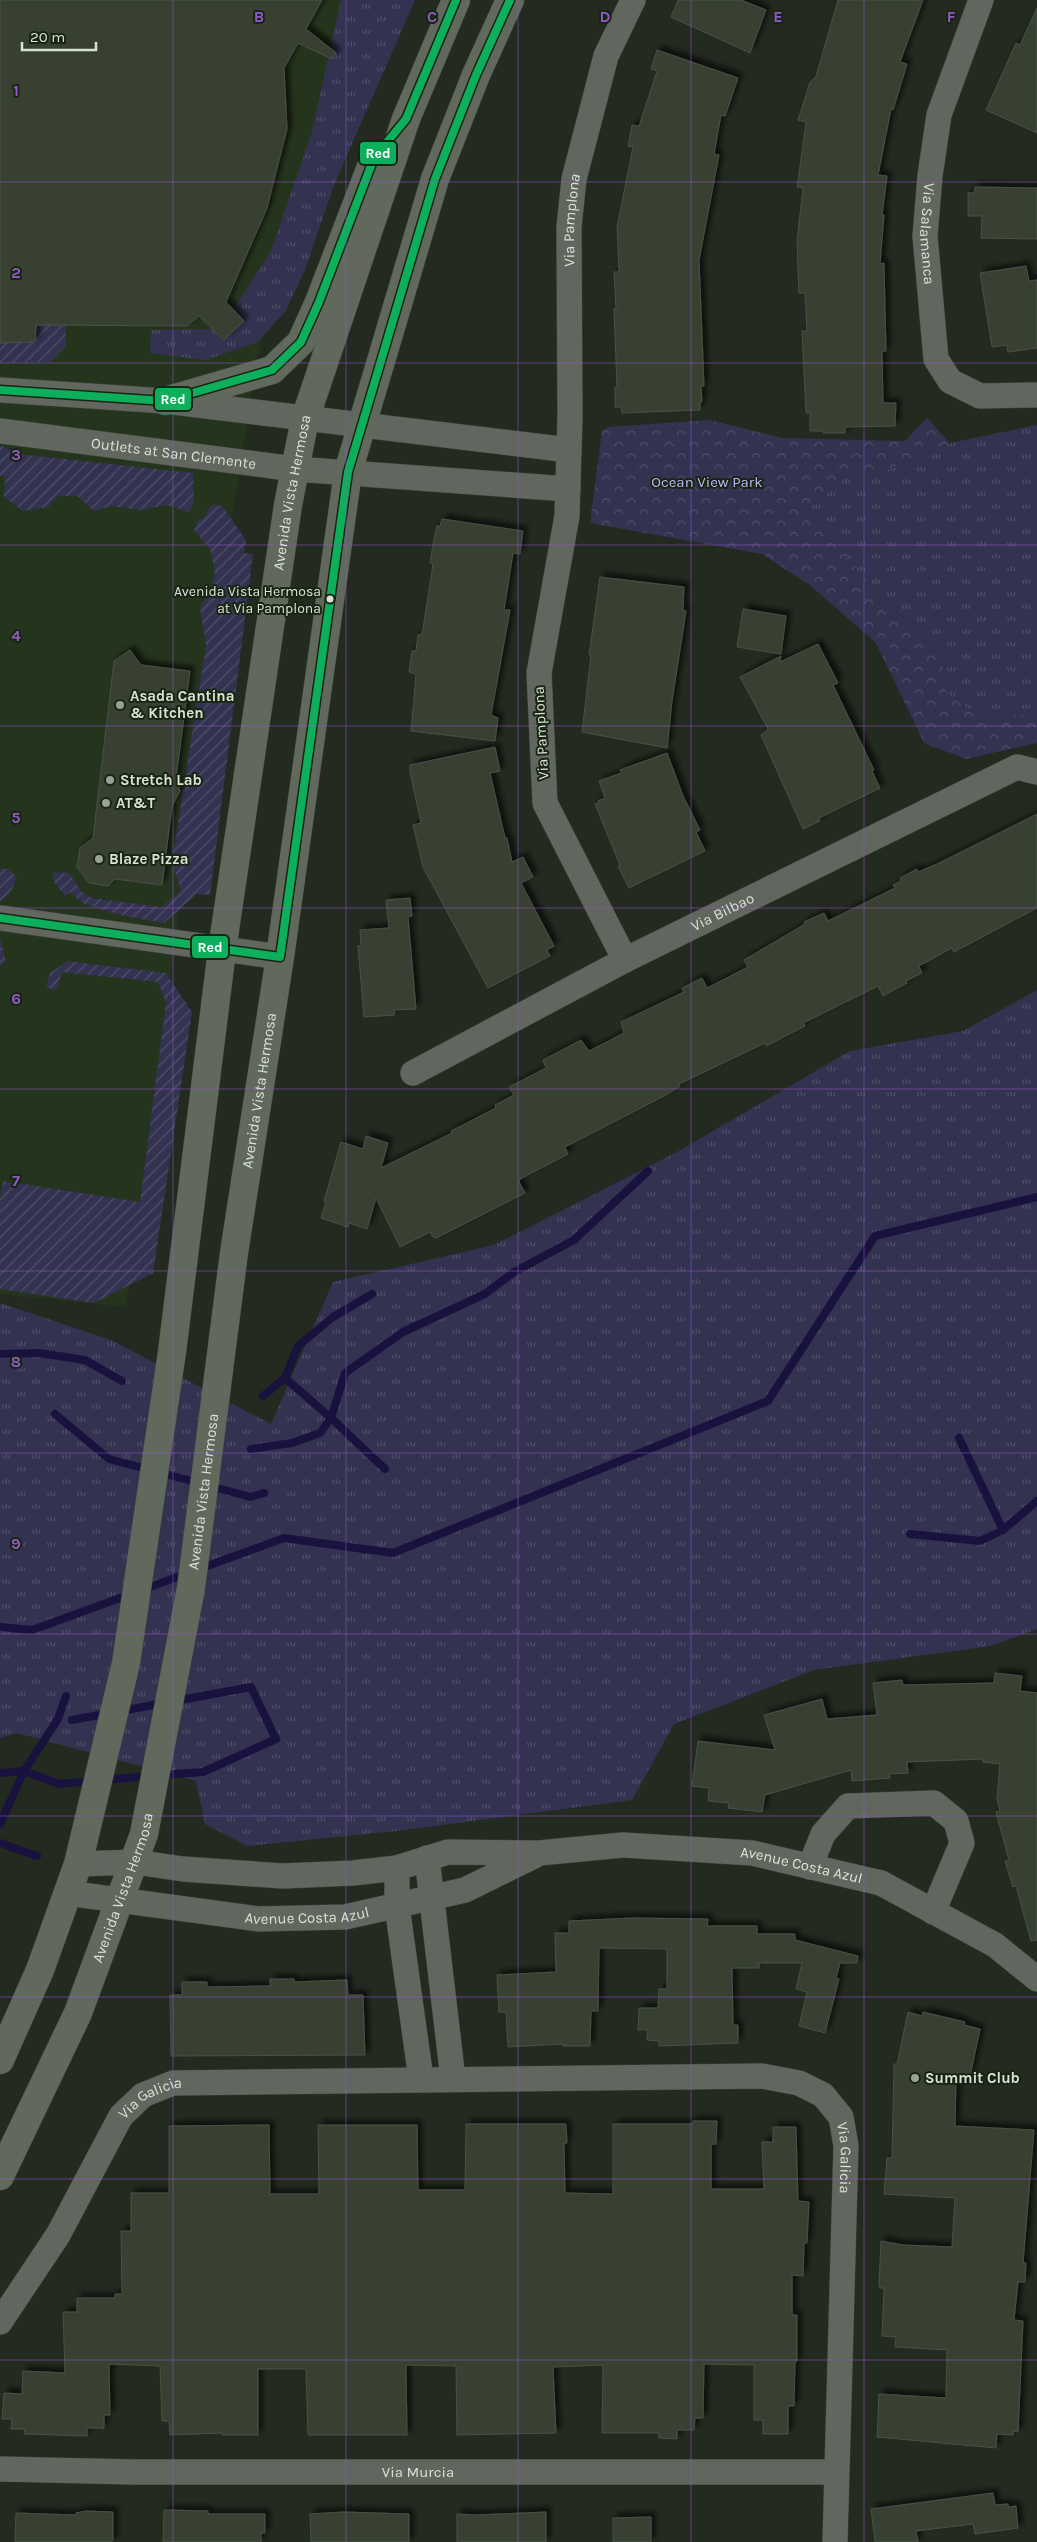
<svg xmlns="http://www.w3.org/2000/svg" width="1037" height="2542" font-family="Karla,sans-serif">
  <style>
    .built { fill: #25341d }
    .grass { fill: url(#grass-tufts) }
    .park { fill: url(#park-crowns) }
    .garden { fill: url(#garden-furrows) }
    .lines { fill: none; stroke-linecap: round; stroke-linejoin: round }
    .stream { stroke: #19123e; stroke-width: 8 }
    .building { fill: #384133; stroke: #4a5046; filter: url(#shadow) }
    .minor-casing { stroke: #3e443b; stroke-width: 26 }
    .major-casing { stroke: #3e443b; stroke-width: 29 }
    .minor { stroke: #61675e; stroke-width: 25 }
    .major { stroke: #61695d; stroke-width: 28 }
    .bus-1-casing { stroke: #182512; stroke-width: 11 }
    .bus-1 { stroke: #0daf5c; stroke-width: 8 }
    .grid { fill: none; stroke: #925ac5; stroke-width: 1; stroke-opacity: 0.55 }
    .bus-dot { fill: #d9e2d6; stroke: #182512; stroke-width: 2 }
    .poi-dot { fill: #99a296; stroke: #182512; stroke-width: 2 }
    .labels { text-anchor: middle; dominant-baseline: central; stroke-width: 4; stroke-linejoin: round; paint-order: stroke }
    .bus-label { font-size: 14px; fill: #d9e2d6; stroke: #182512; text-anchor: end }
    .street-label { font-size: 15px; fill: #d9e2d6; stroke: #182512 }
    .park-label { font-size: 15px; fill: #babafe; stroke: #182512 }
    .poi-label { font-size: 15px; font-weight: bold; fill: #d9e2d6; stroke: #182512; text-anchor: start }
    .grid-label { font-size: 16px; text-anchor: middle; font-weight: bold; fill: #925ac5; stroke: #182512; stroke-width: 4; stroke-linejoin: round; paint-order: stroke }
    .line-badge { stroke: #182512; stroke-width: 2 }
    .badge-label { font-size: 14px; text-anchor: middle; font-weight: bold; fill: #fff }
  </style>
  <defs>
    <pattern id="grass-tufts" width="24" height="20" patternUnits="userSpaceOnUse" patternTransform="scale(1.25)"><rect width="24" height="20" fill="#333251"/><path d="M3 7l-1-3M5 7V3M7 7l1-3M15 17l-1-3M17 17v-4M19 17l1-3" fill="none" stroke="#504f69"/></pattern>
    <pattern id="park-crowns" width="20" height="18" patternUnits="userSpaceOnUse" patternTransform="scale(1.25)"><rect width="20" height="18" fill="#333251"/><path d="M2 6a3 3 0 1 1 6 0M12 15a3 3 0 1 1 6 0" fill="none" stroke="#504f69"/></pattern>
    <pattern id="garden-furrows" width="10" height="10" patternUnits="userSpaceOnUse" patternTransform="scale(1.25)"><rect width="10" height="10" fill="#333251"/><path d="M-1 1l2-2M0 10L10 0M9 11l2-2" fill="none" stroke="#504f69"/></pattern>
    <filter id="shadow"><feDropShadow dx="4.5" dy="-4.5" stdDeviation="2.5" flood-color="#0009"/></filter>
  </defs>
  <rect width="100%" height="100%" fill="#232a20"/>
  <polygon class="built" points="0,0 361,0 285,312 262,338 256,364 227,551 126,1307 0,1294"/>
  <g class="grass">
    <polygon points="341,0 415,0 334,185 305,270 285,312 256,343 205,360 150,353 151,330 212,329 224,340 243,321 233,310 271,251 312,132"/>
    <polygon points="1037,425 1037,714 977,716 947,693 942,658 866,580 807,510 842,477 892,468 950,443"/>
    <polygon points="1037,990 1037,1629 991,1646 814,1670 674,1724 632,1800 396,1831 247,1846 205,1824 196,1781 17,1733 0,1738 0,1303 111,1340 271,1424 333,1282 494,1245 677,1152 850,1051 963,1031"/>
  </g>
  <polygon class="park" points="927,418 950,443 892,468 842,477 807,510 866,580 942,658 947,693 977,716 1037,714 1037,743 966,759 924,743 876,643 811,586 762,554 590,523 602,431 608,427 709,420 782,438 905,441"/>
  <g class="garden">
    <polygon points="66,324 66,346 50,362 0,363 0,343 34,342 36,325"/>
    <polygon points="0,445 19,454 193,473 194,504 188,512 167,505 140,510 111,506 94,511 77,496 58,496 48,507 23,511 4,497 5,477 0,476"/>
    <polygon points="211,505 222,506 246,540 244,553 253,554 210,895 197,894 164,923 120,915 84,904 70,892 65,896 54,882 53,872 69,873 82,892 92,898 161,907 181,891 172,862 206,645 200,608 211,589 215,571 210,549 194,530 198,520 204,518"/>
    <polygon points="0,869 8,869 17,877 11,892 0,902"/>
    <polygon points="0,938 6,961 0,966"/>
    <polygon points="67,961 166,973 192,1012 153,1273 94,1303 0,1289 0,1200 3,1181 140,1202 166,1003 158,982 62,972 56,991 46,987 50,973"/>
  </g>
  <g class="lines">
    <g class="stream">
      <polyline points="0,1354 39,1353 85,1360 122,1381"/>
      <polyline points="285,1378 331,1418 385,1469"/>
      <polyline points="263,1396 285,1378 298,1346 333,1317 372,1294"/>
      <polyline points="55,1414 109,1459 199,1483"/>
      <polyline points="959,1438 1003,1530"/>
      <polyline points="251,1449 292,1443 320,1433 331,1418 345,1373 403,1332 485,1294 514,1272 574,1240 648,1171"/>
      <polyline points="210,1486 250,1497 264,1493"/>
      <polyline points="910,1534 980,1541 1003,1530 1037,1501"/>
      <polyline points="199,1569 284,1538 393,1553 768,1401 875,1236 1037,1197"/>
      <polyline points="142,1590 188,1573"/>
      <polyline points="0,1627 32,1630 131,1594"/>
      <polyline points="121,1711 164,1703"/>
      <polyline points="72,1720 110,1713"/>
      <polyline points="0,1773 24,1771 59,1784 92,1781"/>
      <polyline points="161,1775 203,1772 276,1739 251,1687 175,1701"/>
      <polyline points="104,1780 150,1776"/>
      <polyline points="0,1824 24,1771 58,1719 66,1696"/>
      <polyline points="0,1843 37,1856"/>
    </g>
  </g>
  <g class="building">
    <polygon points="0,0 322,0 306,29 336,53 332,59 298,43 284,68 287,129 267,208 226,302 244,321 224,340 199,316 187,326 36,325 35,342 0,343"/>
    <polygon points="678,0 741,0 766,10 750,53 671,17"/>
    <polygon points="838,0 923,0 900,62 907,64 893,110 891,109 878,175 887,176 882,215 884,215 880,264 884,263 886,351 882,351 883,403 896,403 895,426 845,427 845,433 823,433 823,431 810,431 810,413 806,413 802,331 807,331 805,293 799,293 797,241 803,188 797,187 798,181 806,122 798,120 810,82 816,76"/>
    <polygon points="1037,8 1037,133 986,110 1016,43 1020,45"/>
    <polygon points="657,50 738,78 725,116 721,115 714,154 719,155 699,260 704,386 701,386 702,402 700,402 700,410 622,413 621,407 615,407 615,387 617,387 614,309 616,309 614,272 619,272 617,227 633,147 628,146 632,125 639,126 657,71 651,69"/>
    <polygon points="975,187 1037,188 1037,239 981,238 982,216 968,216 968,193 974,193"/>
    <polygon points="1026,266 1029,281 1037,280 1037,348 1008,352 1007,345 992,347 980,273"/>
    <polygon points="442,519 523,531 520,554 513,553 504,610 510,610 491,715 498,718 495,741 411,731 416,674 409,672 412,651 416,651 418,635 421,635 423,629 433,564 430,563 434,539 437,526 440,526"/>
    <polygon points="600,577 684,587 683,610 686,611 672,701 667,748 582,732 591,655 589,655"/>
    <polygon points="743,609 786,616 781,654 737,647"/>
    <polygon points="818,644 838,683 833,685 874,770 872,771 880,788 819,818 820,821 803,829 761,735 768,729 740,677 781,656 780,662"/>
    <polygon points="130,650 141,665 190,671 176,778 180,791 172,806 162,885 115,879 108,886 89,883 77,867 80,848 93,838 114,661"/>
    <polygon points="495,747 500,771 490,773 505,838 507,838 512,862 523,857 533,877 521,883 554,946 547,950 550,956 488,988 423,867 413,825 421,823 410,772 410,765"/>
    <polygon points="667,753 683,796 700,830 696,832 705,851 629,888 618,866 620,865 595,804 599,803 598,801 605,798 599,781 621,773 620,770"/>
    <polygon points="1037,814 1037,908 954,952 952,948 919,966 922,973 906,981 907,983 883,996 878,986 803,1023 805,1026 766,1046 765,1043 679,1084 680,1086 666,1095 565,1147 568,1154 520,1179 519,1182 525,1193 438,1237 434,1238 430,1232 400,1247 376,1198 367,1229 349,1223 348,1227 321,1218 326,1201 324,1201 341,1142 363,1149 366,1136 388,1143 381,1168 452,1133 451,1131 496,1108 495,1105 514,1095 509,1087 546,1068 543,1060 581,1040 589,1051 624,1033 621,1022 684,992 682,988 702,978 707,988 748,967 744,960 805,924 804,922 824,913 828,921 895,888 893,885 901,881 900,878 917,869 918,872 937,864"/>
    <polygon points="410,898 412,916 408,917 416,1009 394,1010 395,1015 364,1017 358,946 361,945 360,930 389,928 386,900"/>
    <polygon points="995,1673 1022,1676 1020,1691 1037,1693 1037,1940 1031,1941 1016,1886 1013,1887 1005,1861 1009,1860 996,1812 1000,1811 997,1799 1000,1764 983,1762 983,1759 907,1762 908,1773 889,1774 890,1778 852,1781 851,1770 765,1795 762,1812 728,1808 729,1803 708,1801 709,1788 692,1786 698,1741 775,1750 764,1715 822,1699 827,1719 877,1715 873,1683 902,1680 903,1685 994,1683"/>
    <polygon points="633,1918 708,1919 707,1926 757,1926 757,1934 795,1934 795,1940 858,1956 857,1963 840,1963 836,1978 839,1979 825,2033 799,2026 807,1992 796,1989 802,1963 759,1963 759,1968 732,1968 733,2025 738,2025 738,2043 659,2046 659,2041 647,2040 648,2030 638,2030 639,2008 658,2008 659,1989 667,1989 667,1949 599,1948 598,2011 591,2011 590,2046 563,2046 563,2044 508,2047 506,2012 499,2012 497,1975 556,1972 555,1933 569,1933 569,1921"/>
    <polygon points="270,1979 294,1979 294,1982 347,1980 348,1995 363,1995 365,2055 171,2056 170,1995 182,1995 182,1982 207,1982 207,1987 270,1986"/>
    <polygon points="908,2012 922,2016 923,2012 965,2022 964,2025 980,2029 969,2081 956,2077 955,2126 1034,2130 1023,2263 1026,2263 1025,2282 1018,2282 1014,2320 1023,2321 1018,2432 1013,2431 1013,2435 997,2434 996,2448 877,2437 879,2394 946,2398 947,2350 895,2347 896,2337 882,2336 884,2288 880,2288 879,2284 881,2241 903,2245 952,2247 955,2198 884,2194 887,2158 892,2158 894,2064 897,2064"/>
    <polygon points="693,2121 717,2121 716,2144 711,2144 711,2189 764,2189 762,2142 773,2142 773,2127 796,2127 798,2201 809,2202 807,2243 804,2243 803,2276 792,2275 792,2315 797,2315 797,2361 795,2361 794,2406 788,2406 788,2434 763,2434 763,2420 754,2420 754,2365 704,2364 703,2418 695,2418 694,2430 677,2430 677,2439 659,2438 659,2433 602,2433 603,2365 553,2367 556,2433 457,2435 456,2366 406,2365 407,2435 308,2435 306,2369 258,2369 258,2435 222,2435 222,2433 170,2435 169,2421 162,2421 160,2366 109,2364 110,2415 104,2415 104,2428 87,2428 87,2436 24,2434 25,2429 11,2429 12,2419 2,2419 4,2393 22,2394 23,2371 65,2373 63,2312 77,2312 77,2298 115,2298 115,2294 122,2294 121,2231 131,2231 131,2193 169,2193 169,2126 269,2125 270,2194 319,2194 318,2125 417,2125 418,2190 465,2190 466,2124 566,2124 567,2143 564,2143 565,2193 613,2194 613,2124 693,2124"/>
    <polygon points="993,2493 995,2505 1008,2504 1008,2507 1016,2506 1018,2528 975,2534 973,2524 916,2531 918,2542 875,2542 871,2509"/>
    <polygon points="164,2510 208,2511 208,2514 265,2514 265,2533 261,2533 261,2542 163,2542"/>
    <polygon points="86,2511 113,2512 113,2540 111,2542 15,2542 16,2513 76,2515 76,2513"/>
    <polygon points="344,2512 409,2514 409,2542 311,2542 310,2514"/>
    <polygon points="546,2512 546,2542 457,2542 457,2514 477,2515"/>
    <polygon points="651,2517 651,2542 613,2542 613,2518"/>
  </g>
  <g class="lines">
    <g class="minor-casing">
      <g id="minor">
        <path id="s1" d="M981 0 939 115 930 176 925 236 936 359 950 381 980 396 1037 395"/>
        <polyline points="0,390 165,401 569,450"/>
        <path id="s2" d="M0 431 295 469 568 489"/>
        <polyline points="0,918 280,957"/>
        <path id="s3" d="M625 960 545 803 539 673 567 516 570 417 569 227 574 179 606 56 633 0"/>
        <path id="s4" d="M413 1073 625 960 1017 767 1037 772"/>
        <polyline points="427,1858 453,2079"/>
        <path id="s5" d="M78 1864 135 1862 183 1869 283 1876 353 1873 397 1868 448 1852 539 1853 623 1845 752 1853 881 1883 995 1945 1037 1979"/>
        <polyline points="810,1867 823,1834 848,1806 934,1803 956,1821 962,1843 933,1912"/>
        <polyline points="397,1868 397,1906 421,2079"/>
        <path id="s6" d="M67 1893 258 1919 345 1917 465 1890 534 1856"/>
        <path id="s7" d="M0 2322 58 2235 121 2116 143 2095 173 2083 762 2076 799 2083 823 2095 841 2117 846 2146 835 2542"/>
        <path id="s8" d="M0 2469 135 2472H835"/>
      </g>
    </g>
    <g class="major-casing">
      <g id="major">
        <polyline points="165,401 272,370 301,342 319,302 374,159"/>
        <path id="s9" d="M0 2060 40 1970 78 1864 126 1663 172 1352 222 950 288 505 305 419 406 119 456 0"/>
        <path id="s10" d="M0 2176 78 2013 144 1834 191 1588 234 1253 280 957 348 472 435 179 476 75 510 0"/>
      </g>
    </g>
    <use href="#minor" class="minor"/>
    <use href="#major" class="major"/>
    <g class="bus-1-casing">
      <g id="bus-1">
        <polyline points="0,390 165,401 272,370 301,342 319,302 374,158 406,119 456,0"/>
        <polyline points="0,918 280,957 348,472 435,179 476,75 510,0"/>
      </g>
    </g>
    <use href="#bus-1" class="bus-1"/>
  </g>
  <path class="grid" d="M173 0V2542M346 0V2542M518 0V2542M691 0V2542M864 0V2542M0 182H1037M0 363H1037M0 545H1037M0 726H1037M0 908H1037M0 1089H1037M0 1271H1037M0 1453H1037M0 1634H1037M0 1816H1037M0 1997H1037M0 2179H1037M0 2360H1037"/>
  <circle class="bus-dot" cx="330" cy="599" r="4.5"/>
  <g class="poi-dot">
    <circle cx="120" cy="705" r="5"/>
    <circle cx="110" cy="780" r="5"/>
    <circle cx="106" cy="803" r="5"/>
    <circle cx="99" cy="859" r="5"/>
    <circle cx="915" cy="2078" r="5"/>
  </g>
  <g class="labels">
    <g class="bus-label">
      <text x="321" y="591">Avenida Vista Hermosa<tspan x="321" dy="17">at Via Pamplona</tspan></text>
    </g>
    <g class="street-label">
      <text stroke="none"><textPath href="#s3" startOffset="762">Via Pamplona</textPath></text>
      <text stroke="none"><textPath href="#s1" startOffset="242">Via Salamanca</textPath></text>
      <text stroke="none"><textPath href="#s2" startOffset="175">Outlets at San Clemente</textPath></text>
      <text stroke="none"><textPath href="#s9" startOffset="1600">Avenida Vista Hermosa</textPath></text>
      <text transform="translate(541 733) rotate(-93)">Via Pamplona</text>
      <text stroke="none"><textPath href="#s4" startOffset="349">Via Bilbao</textPath></text>
      <text stroke="none"><textPath href="#s10" startOffset="1124">Avenida Vista Hermosa</textPath></text>
      <text stroke="none"><textPath href="#s10" startOffset="719">Avenida Vista Hermosa</textPath></text>
      <text stroke="none"><textPath href="#s5" startOffset="729">Avenue Costa Azul</textPath></text>
      <text stroke="none"><textPath href="#s10" startOffset="314">Avenida Vista Hermosa</textPath></text>
      <text stroke="none"><textPath href="#s6" startOffset="242">Avenue Costa Azul</textPath></text>
      <text stroke="none"><textPath href="#s7" startOffset="275">Via Galicia</textPath></text>
      <text stroke="none"><textPath href="#s7" startOffset="1025">Via Galicia</textPath></text>
      <text stroke="none"><textPath href="#s8" startOffset="418">Via Murcia</textPath></text>
    </g>
    <g class="park-label">
      <text x="707" y="482">Ocean View Park</text>
    </g>
    <g class="poi-label">
      <text x="130" y="696">Asada Cantina<tspan x="130" dy="17">&amp; Kitchen</tspan></text>
      <text x="120" y="780">Stretch Lab</text>
      <text x="116" y="803">AT&amp;T</text>
      <text x="109" y="859">Blaze Pizza</text>
      <text x="925" y="2078">Summit Club</text>
    </g>
  </g>
  <g class="grid-label">
    <text x="259" y="22">B</text>
    <text x="432" y="22">C</text>
    <text x="605" y="22">D</text>
    <text x="778" y="22">E</text>
    <text x="951" y="22">F</text>
    <text x="16" y="96">1</text>
    <text x="16" y="278">2</text>
    <text x="16" y="460">3</text>
    <text x="16" y="641">4</text>
    <text x="16" y="823">5</text>
    <text x="16" y="1004">6</text>
    <text x="16" y="1186">7</text>
    <text x="16" y="1367">8</text>
    <text x="16" y="1549">9</text>
  </g>
  <g class="line-badge">
    <rect x="359" y="141" width="38" height="24" rx="5" fill="#0daf5c"/>
    <rect x="154" y="387" width="38" height="24" rx="5" fill="#0daf5c"/>
    <rect x="191" y="935" width="38" height="24" rx="5" fill="#0daf5c"/>
  </g>
  <g class="badge-label">
    <text x="378" y="158">Red</text>
    <text x="173" y="404">Red</text>
    <text x="210" y="952">Red</text>
  </g>
  <path d="M22 42v8h74v-8" fill="none" stroke="#d9e2d6" stroke-width="2.5"/>
  <text x="30" y="42" font-size="15" fill="#d9e2d6" stroke="#182512" stroke-width="4" paint-order="stroke">20 m</text>
</svg>
